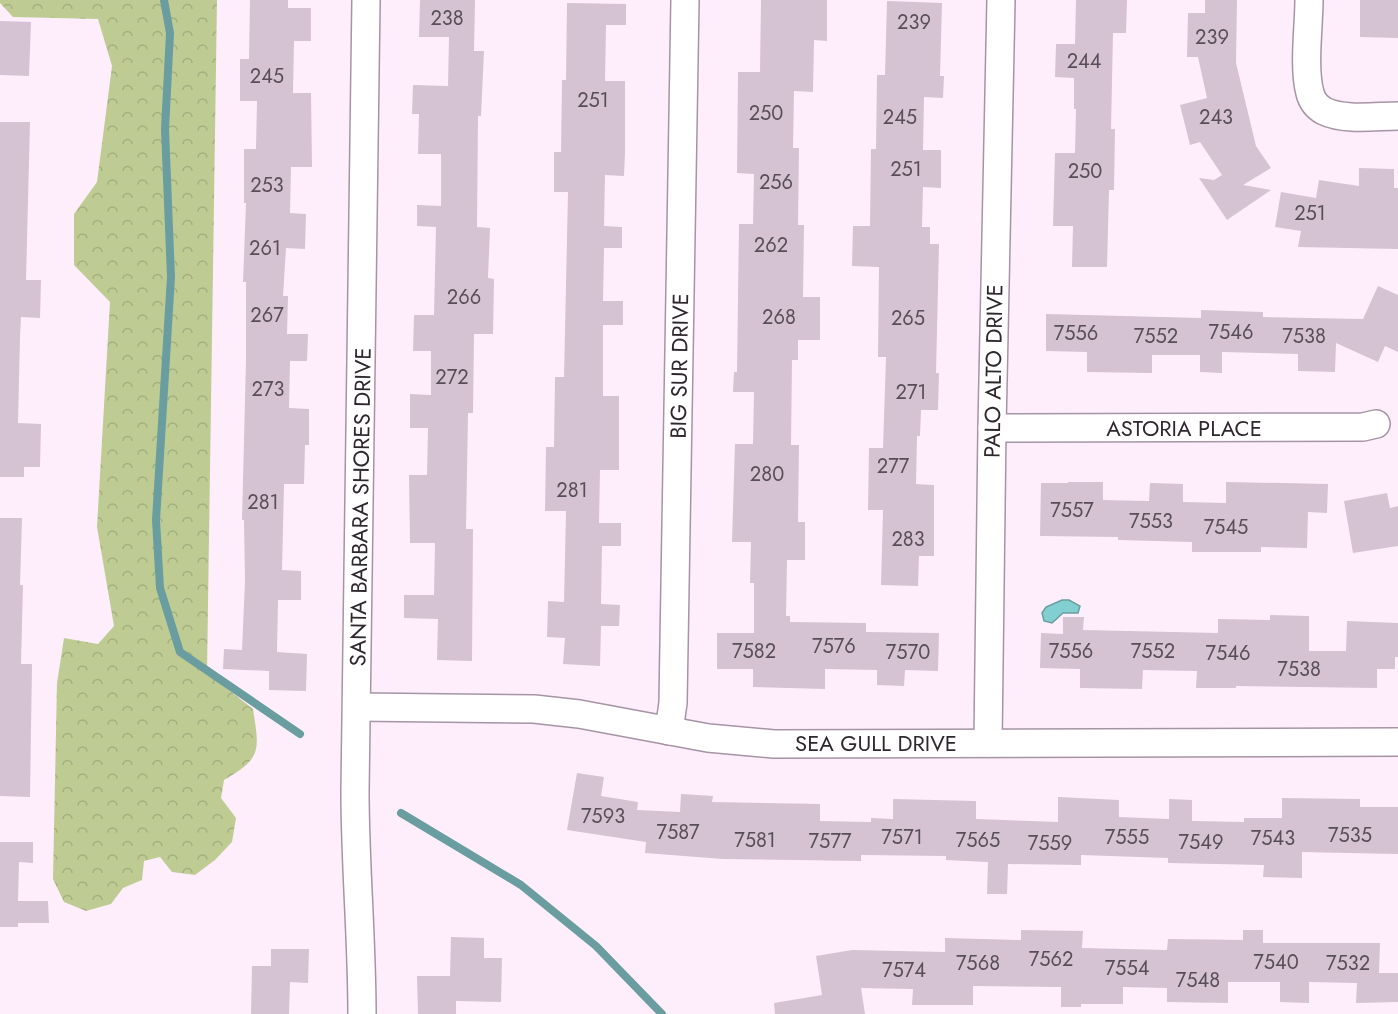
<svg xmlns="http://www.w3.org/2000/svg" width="1398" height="1014" font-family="Jost,sans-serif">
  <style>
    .forest { fill: url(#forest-crowns) }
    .water { fill: #82cfd1; stroke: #699da0; stroke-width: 1.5 }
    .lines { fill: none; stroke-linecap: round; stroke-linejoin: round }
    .stream { stroke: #699da0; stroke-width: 8 }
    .building { fill: #d5c2d3 }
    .minor-casing { stroke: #a694a4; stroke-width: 30 }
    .minor { stroke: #fff; stroke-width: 27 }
    .labels { text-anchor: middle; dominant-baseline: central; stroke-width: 4.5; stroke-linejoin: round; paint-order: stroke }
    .number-label { font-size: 20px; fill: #584e57 }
    .street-label { font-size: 22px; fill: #2e272e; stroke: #fff }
  </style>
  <defs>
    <pattern id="forest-crowns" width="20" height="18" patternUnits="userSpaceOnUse" patternTransform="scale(1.5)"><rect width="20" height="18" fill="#becc93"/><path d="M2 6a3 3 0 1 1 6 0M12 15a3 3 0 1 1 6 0" fill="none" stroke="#a4af7f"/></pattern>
  </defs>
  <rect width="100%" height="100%" fill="#feeefc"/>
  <path class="forest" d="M0 0H217L207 673 253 709C259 749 263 758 224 780L221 798 236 818 232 842 215 860 195 875 172 872 160 857 144 861 142 880 123 888 111 904 86 911 64 902 53 879 57 683 64 638 98 644 114 626 97 527 110 302 74 265V214L97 182 112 66 98 19 13 17 0 3Z"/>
  <polygon class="water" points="1062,600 1069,600 1080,606 1078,613 1063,613 1052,623 1044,621 1042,613 1046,607"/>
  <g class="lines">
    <g class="stream">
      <polyline points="164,0 170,33 165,129 171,277 156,520 160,588 180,652 300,734"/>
      <polyline points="401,813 521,885 596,946 662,1014"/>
    </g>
  </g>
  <g class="building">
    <polygon points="250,0 288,0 288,8 311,8 311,41 294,41 293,93 311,93 312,167 291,167 290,213 306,214 305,249 286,248 283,296 288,296 287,334 308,334 307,361 290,361 289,408 309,409 309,445 305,445 304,484 284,484 282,570 301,571 301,600 278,600 277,652 307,654 306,691 269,690 269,671 223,669 224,649 242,650 245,581 244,520 242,520 246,360 246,282 243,282 246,203 244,203 244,149 256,149 257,101 240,101 240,59 249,59"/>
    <polygon points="420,0 475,0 474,51 484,51 481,116 478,116 477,227 490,228 488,278 494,279 493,334 474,334 473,413 468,413 466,529 473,529 472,661 437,660 438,619 404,618 404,595 434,595 435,543 410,543 409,475 427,475 428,428 410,428 410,394 431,395 431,351 413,351 414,315 434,315 436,227 417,226 417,205 441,206 441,154 418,154 419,114 412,114 413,85 448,86 449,37 419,37"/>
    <polygon points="761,0 827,0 827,41 814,40 813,92 794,91 793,148 799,148 798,225 804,225 803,297 820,297 820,340 798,340 798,360 792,360 791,445 799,445 798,522 805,522 805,560 787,560 786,616 790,616 790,622 866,623 866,632 939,633 938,671 905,670 904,686 877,685 877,670 825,669 825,689 753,687 753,669 717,669 717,633 754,633 754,583 750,583 751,542 732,542 735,444 753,444 754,392 733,392 734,372 737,372 739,224 753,224 754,174 737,173 738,72 760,72"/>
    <polygon points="1076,0 1127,0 1126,33 1113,33 1111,129 1115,129 1114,190 1109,190 1107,267 1072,267 1073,226 1053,226 1055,153 1075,153 1076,109 1074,109 1074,78 1055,77 1056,44 1075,44"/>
    <polygon points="1205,0 1237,0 1236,63 1256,146 1271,168 1243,185 1271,190 1227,220 1199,178 1214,180 1222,175 1200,142 1190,145 1180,105 1207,98 1198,57 1187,57 1188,13 1205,13"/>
    <polygon points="1360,0 1398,0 1398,38 1360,37"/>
    <polygon points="887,1 942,3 940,76 944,76 943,98 924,97 923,150 941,150 941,188 923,187 922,227 930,227 930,244 939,244 936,373 939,373 938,410 921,410 920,436 917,436 916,484 934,485 934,556 919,556 918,586 881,585 883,510 868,510 869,448 883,448 886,357 878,357 879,267 852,266 853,226 870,226 871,149 876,149 877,75 885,75"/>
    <polygon points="567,3 626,4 626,25 606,25 605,81 625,81 625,153 624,176 605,175 604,226 622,227 622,248 604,248 603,301 623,301 623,325 603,325 603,396 619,396 619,470 600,470 599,523 621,523 621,546 602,546 601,604 620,605 619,626 601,626 600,666 563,664 565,638 547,637 548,601 564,602 566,511 545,511 546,447 554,447 555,377 564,377 568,192 554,192 554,152 561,152 562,80 566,80"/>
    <polygon points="0,21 31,22 29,76 0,75"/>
    <polygon points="0,122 30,122 26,280 41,280 40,318 21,317 20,337 18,423 41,424 40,467 24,467 24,477 0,477"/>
    <polygon points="1359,168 1394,169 1394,188 1398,188 1398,249 1298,247 1301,231 1275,227 1281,192 1316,198 1319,180 1359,186"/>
    <polygon points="1378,286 1398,295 1398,352 1385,346 1378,362 1336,343 1335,372 1298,371 1298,354 1222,352 1222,373 1200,372 1200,355 1152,355 1152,373 1087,372 1087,352 1046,351 1046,314 1201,318 1201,310 1263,312 1263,317 1363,319"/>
    <polygon points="1068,482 1103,482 1103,500 1149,501 1150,483 1183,484 1183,502 1226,503 1226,482 1328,484 1327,513 1308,512 1307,548 1261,547 1261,552 1192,552 1192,542 1118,540 1118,537 1040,536 1041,483 1068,483"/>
    <polygon points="1387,493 1390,508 1398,506 1398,546 1353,553 1344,501"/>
    <polygon points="0,518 22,518 20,585 23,585 21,664 32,664 30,797 0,796"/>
    <polygon points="1270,615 1309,616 1309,651 1346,651 1347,621 1398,623 1398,657 1395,657 1395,669 1377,669 1377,688 1236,686 1236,688 1196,688 1197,671 1143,670 1142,689 1080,688 1080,669 1040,668 1041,633 1063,634 1063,617 1084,617 1083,630 1218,633 1218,619 1270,620"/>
    <polygon points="577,773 604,777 601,796 638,802 637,810 680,812 681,794 713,796 712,802 820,804 820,821 871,822 871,818 893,819 893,799 976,801 976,819 1058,822 1058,797 1119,800 1119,817 1169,819 1169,799 1192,800 1192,821 1244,822 1244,818 1282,818 1282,798 1360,799 1360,807 1398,807 1398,854 1302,852 1302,878 1263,877 1264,865 1168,863 1168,858 1081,855 1081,865 1008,864 1007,894 987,894 988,862 946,860 946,856 861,855 861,861 723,859 645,853 646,842 567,830"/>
    <polygon points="0,842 33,842 33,863 19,862 18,901 48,901 49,923 18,923 18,927 0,927"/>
    <polygon points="1021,930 1083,931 1082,948 1167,950 1168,939 1243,940 1243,930 1263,930 1263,943 1380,943 1379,973 1398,973 1398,1002 1356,1003 1357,983 1309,982 1309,1003 1280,1002 1280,982 1228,982 1228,1003 1167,1002 1167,988 1123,987 1123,1004 1081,1004 1081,1007 1061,1007 1061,987 973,986 973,1005 912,1005 913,989 861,988 865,1014 775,1014 774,1003 822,995 816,956 852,950 945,952 945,938 1021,940"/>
    <polygon points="451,937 484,938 484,958 502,958 501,1002 456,1001 456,1014 418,1014 417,976 450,976"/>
    <polygon points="271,949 309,949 308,983 290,982 289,1014 251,1014 252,966 271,966"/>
  </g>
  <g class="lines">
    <g class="minor-casing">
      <g id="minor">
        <path d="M1309 0C1309 26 1303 68 1310 93 1312 101 1317 107 1324 111 1345 121 1376 116 1398 116"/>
        <polyline points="992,428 1363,427 1376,424"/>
        <polyline points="357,707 534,709 579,714 708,738 774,744 1398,742"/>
        <polyline points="669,731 673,703 685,0"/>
        <polyline points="988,743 992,428 1001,0"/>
        <path d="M362 1014C362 939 355 865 355 791L366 0"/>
      </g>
    </g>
    <use href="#minor" class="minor"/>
  </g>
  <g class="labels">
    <g class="number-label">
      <text x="447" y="18">238</text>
      <text x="914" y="22">239</text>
      <text x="1212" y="37">239</text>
      <text x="1084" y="61">244</text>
      <text x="267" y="76">245</text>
      <text x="593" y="100">251</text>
      <text x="766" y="113">250</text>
      <text x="900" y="117">245</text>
      <text x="1216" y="117">243</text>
      <text x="906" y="169">251</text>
      <text x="1085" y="171">250</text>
      <text x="776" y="182">256</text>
      <text x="267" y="185">253</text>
      <text x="1310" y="213">251</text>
      <text x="771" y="245">262</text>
      <text x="265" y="248">261</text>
      <text x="464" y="297">266</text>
      <text x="267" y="315">267</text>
      <text x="779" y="317">268</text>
      <text x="908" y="318">265</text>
      <text x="1231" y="332">7546</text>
      <text x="1076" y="333">7556</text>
      <text x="1156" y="336">7552</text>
      <text x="1304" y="336">7538</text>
      <text x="452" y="377">272</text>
      <text x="268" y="389">273</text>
      <text x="911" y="392">271</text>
      <text x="893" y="466">277</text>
      <text x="767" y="474">280</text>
      <text x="572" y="490">281</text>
      <text x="263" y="502">281</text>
      <text x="1072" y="510">7557</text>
      <text x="1151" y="521">7553</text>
      <text x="1226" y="527">7545</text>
      <text x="908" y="539">283</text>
      <text x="834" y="646">7576</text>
      <text x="754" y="651">7582</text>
      <text x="1071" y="651">7556</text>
      <text x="1153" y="651">7552</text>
      <text x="908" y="652">7570</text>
      <text x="1228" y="653">7546</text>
      <text x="1299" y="669">7538</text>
      <text x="603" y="816">7593</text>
      <text x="678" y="832">7587</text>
      <text x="1350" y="835">7535</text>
      <text x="902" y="837">7571</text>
      <text x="1127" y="837">7555</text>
      <text x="1273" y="838">7543</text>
      <text x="755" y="840">7581</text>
      <text x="978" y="840">7565</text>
      <text x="830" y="841">7577</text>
      <text x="1201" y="842">7549</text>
      <text x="1050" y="843">7559</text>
      <text x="1051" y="959">7562</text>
      <text x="1276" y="962">7540</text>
      <text x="978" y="963">7568</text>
      <text x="1348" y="963">7532</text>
      <text x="1127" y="968">7554</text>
      <text x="904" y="970">7574</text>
      <text x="1198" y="980">7548</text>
    </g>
    <g class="street-label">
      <text transform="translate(679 366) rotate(-89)">BIG SUR DRIVE</text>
      <text transform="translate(993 371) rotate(-89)">PALO ALTO DRIVE</text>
      <text x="1184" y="428">ASTORIA PLACE</text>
      <text transform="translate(360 507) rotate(-89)">SANTA BARBARA SHORES DRIVE</text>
      <text x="876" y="743">SEA GULL DRIVE</text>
    </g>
  </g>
</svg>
